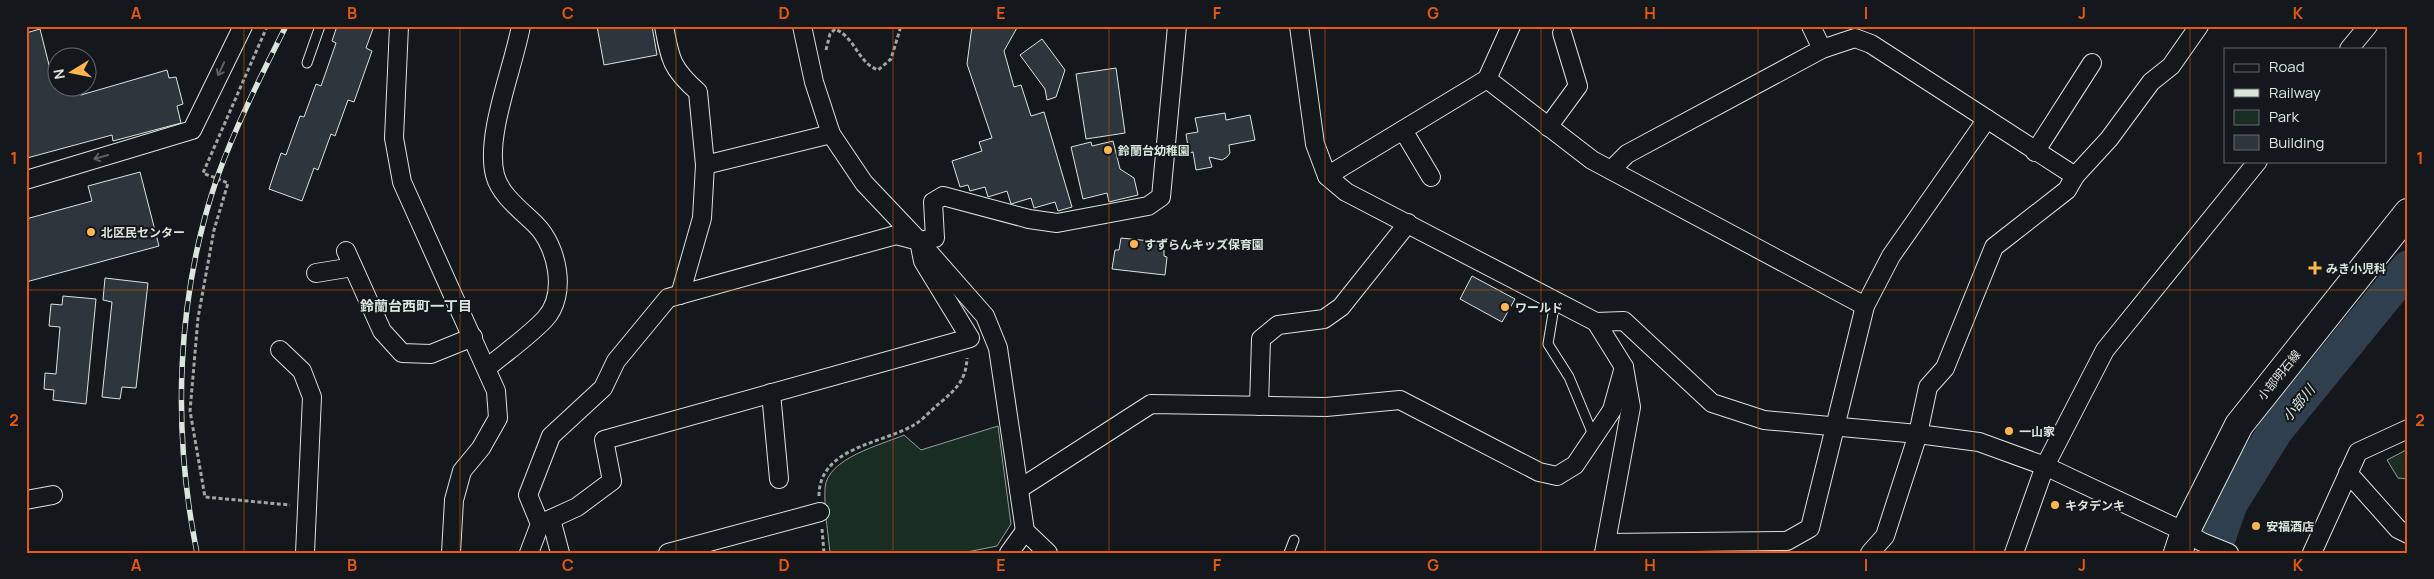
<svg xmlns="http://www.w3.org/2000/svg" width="2434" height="579" font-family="Manrope,'Noto Sans JP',sans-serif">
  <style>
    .green { fill: #1a2d24; stroke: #939e99 }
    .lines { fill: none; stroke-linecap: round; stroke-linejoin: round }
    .river { stroke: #2f3f4d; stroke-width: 35 }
    .building { fill: #2c363c; stroke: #d8e6dc }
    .lane-casing { stroke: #d8e6dc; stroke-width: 11 }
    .street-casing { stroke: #d8e6dc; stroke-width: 20 }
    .primary-casing { stroke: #d8e6dc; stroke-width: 30 }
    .path { stroke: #9da8a2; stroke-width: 3; stroke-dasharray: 4 2.5; stroke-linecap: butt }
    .lane { stroke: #14181c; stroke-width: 9 }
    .street { stroke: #14181c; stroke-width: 18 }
    .primary { stroke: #14181c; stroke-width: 28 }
    .rail-casing { stroke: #d8e6dc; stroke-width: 5.5 }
    .rail { stroke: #14181c; stroke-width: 4; stroke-dasharray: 11; stroke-linecap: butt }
    .oneway { stroke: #59605f }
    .grid { fill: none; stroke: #e8590c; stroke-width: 1; stroke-opacity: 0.55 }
    .poi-dot { fill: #ffb74d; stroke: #14181c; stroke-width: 2 }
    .labels { text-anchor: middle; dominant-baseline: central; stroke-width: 4; stroke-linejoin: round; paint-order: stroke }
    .poi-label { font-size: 12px; font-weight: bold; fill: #d8e6dc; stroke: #14181c; text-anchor: start }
    .street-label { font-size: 12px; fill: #d8e6dc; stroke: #14181c }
    .neighbourhood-label { font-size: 14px; font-weight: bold; fill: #d8e6dc; stroke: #14181c }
    .water-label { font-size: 14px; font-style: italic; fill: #d8e6dc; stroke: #14181c }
    .neatline { fill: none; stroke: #e8590c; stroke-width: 2 }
    .grid-label { font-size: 16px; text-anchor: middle; font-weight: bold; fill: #e8590c }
  </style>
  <rect width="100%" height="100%" fill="#14181c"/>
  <g class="green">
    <path d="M998 426 1011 524 997 546 962 553H830C828 532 824 509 825 488 827 458 881 445 904 435L921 450Z"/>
    <polygon points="2408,449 2408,479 2398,478 2387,460"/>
  </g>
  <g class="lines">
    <polyline class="river" points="2213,553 2230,504 2276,430 2408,268"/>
  </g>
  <g class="building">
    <polygon points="337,26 374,26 366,48 372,51 354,102 348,100 335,136 331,134 318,170 314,168 302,201 269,189 281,153 286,155 300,116 304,117 316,84 321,86 336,43 332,41"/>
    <polygon points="597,26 652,26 657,55 604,65"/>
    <polygon points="972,26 1018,26 1004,51 1014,87 1021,85 1031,116 1044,112 1072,207 1058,211 1055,202 1034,208 1031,198 1011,204 1007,191 988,197 985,187 970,191 968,185 960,187 952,161 982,151 979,142 992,138 967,64"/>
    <polygon points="40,29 53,81 58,83 58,88 67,88 81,95 167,70 169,78 176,77 183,104 177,106 181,123 113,141 112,135 27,158 26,33"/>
    <polygon points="1042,39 1065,70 1056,97 1047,100 1045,89 1020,55"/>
    <polygon points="1116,68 1125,133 1086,139 1076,74"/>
    <polygon points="1225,113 1226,120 1250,115 1255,140 1229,145 1230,153 1227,157 1222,160 1209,157 1212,167 1196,170 1193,152 1189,153 1186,134 1198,132 1195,118"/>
    <polygon points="1113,141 1120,169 1134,178 1138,195 1109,202 1107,193 1083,199 1071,147 1091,142 1092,146"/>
    <polygon points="140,172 159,246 26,282 26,219 92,201 88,186"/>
    <polygon points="1121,238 1160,242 1159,250 1164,250 1164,256 1167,257 1165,275 1112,269 1115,250 1119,250"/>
    <polygon points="1472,276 1515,299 1502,322 1460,299"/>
    <polygon points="105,278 148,283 136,388 122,387 120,399 102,397 112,302 103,300"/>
    <polygon points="63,296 96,299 86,404 53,400 54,390 44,389 45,373 56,374 60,327 49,326 51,304 62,305"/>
  </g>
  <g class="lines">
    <g class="lane-casing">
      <g id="lane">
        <polyline points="307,63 320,26"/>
        <polyline points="1555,301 1548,344 1569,377 1594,437"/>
        <polyline points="1289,553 1294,540"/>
      </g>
    </g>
    <g class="street-casing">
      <g id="street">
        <polyline points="399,26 394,138 402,182 496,391 498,418 481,448 462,471 454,500 451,553"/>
        <path d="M664 26C670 60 672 69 698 92L705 165 702 218 680 295"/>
        <polyline points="802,26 814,82 831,134 864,183 919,241 985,316 998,348 1025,531 1048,553"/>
        <polyline points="1299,26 1315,144 1327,176 1346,192 1596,322 1624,321 1712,403 1764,420 1918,434 1979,442 2045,466 2185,532 2202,542 2229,553"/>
        <polyline points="1811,26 1822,49"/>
        <polyline points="2349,49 2368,26"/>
        <polyline points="1487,79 1592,160 1865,306"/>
        <polyline points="1548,127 1578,86 1562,33"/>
        <polyline points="1403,130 1431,177"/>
        <polyline points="2035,152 2092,63"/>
        <polyline points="705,165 831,134"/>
        <polyline points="1611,170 1627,154 1822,49 1855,38 1871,44 2075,176"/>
        <polyline points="1327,176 1487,79 1511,26"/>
        <polyline points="26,180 192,130 243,26"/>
        <polyline points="346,251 382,331 402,353 431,354 473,337"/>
        <polyline points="316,273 353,267"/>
        <polyline points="1596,322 1624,367 1631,407 1604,553"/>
        <polyline points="280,350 302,371 312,397 305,553"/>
        <path d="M487 368C506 352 528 337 545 319 568 294 557 246 536 225 522 211 500 195 495 175 485 135 513 69 521 26"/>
        <polyline points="771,393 779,479"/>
        <polyline points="1259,406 1261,339 1278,325 1324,319 1341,307 1408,223"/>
        <polyline points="2348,473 2398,529 2408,534"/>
        <polyline points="1019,489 1151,404 1326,407 1400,400 1539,472 1557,476 1575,465 1612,410 1624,367"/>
        <polyline points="26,500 53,495"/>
        <polyline points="551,519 560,553"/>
        <polyline points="540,524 577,507 612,481 604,440 970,338 923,261 919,241"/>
        <polyline points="1606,543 1787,541 1810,528 1865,306 1891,256 1987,119"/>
        <polyline points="529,553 540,524 528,495 551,436 603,388 616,361 668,298 896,235 919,241 935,238 933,202 943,196 1029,219 1057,223 1148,206 1161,197 1177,26"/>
        <polyline points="668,553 820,512"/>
        <polyline points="1009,553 1025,531"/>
        <polyline points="1870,553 1885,536 1918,434 1928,387 1945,368 1994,247 2067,190 2075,176 2109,139 2151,82 2171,66 2199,26"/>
        <polyline points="2014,553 2045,466 2105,350 2258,161"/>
        <polyline points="2312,553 2358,452 2408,429"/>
      </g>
    </g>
    <g class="primary-casing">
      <polyline id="primary" points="2178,553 2185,532 2239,425 2408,213"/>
    </g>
    <g class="path">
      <polyline points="265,26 266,29 203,173 228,183 214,230 198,318 190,411 205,497 290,505"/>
      <path d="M826 50 830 34 835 29C856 38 857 62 878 70L891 59 901 26"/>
      <path d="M819 496C819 447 882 444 914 425 924 419 932 409 941 402 957 388 966 380 967 358"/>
      <polyline points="822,529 824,553"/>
    </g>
    <use href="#lane" class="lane"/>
    <use href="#street" class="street"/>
    <use href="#primary" class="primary"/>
    <g class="rail-casing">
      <path id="rail" d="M197 553C172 430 176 297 217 178 236 125 261 76 286 26"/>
    </g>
    <use href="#rail" class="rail"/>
  </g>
  <defs><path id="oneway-shaft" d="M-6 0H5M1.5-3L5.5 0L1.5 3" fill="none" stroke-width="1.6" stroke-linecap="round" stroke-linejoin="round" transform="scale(1.25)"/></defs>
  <g class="oneway">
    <use href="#oneway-shaft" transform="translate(221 69) rotate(115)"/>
    <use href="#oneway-shaft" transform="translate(101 157) rotate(164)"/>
  </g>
  <path class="grid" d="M244 26V553M460 26V553M676 26V553M893 26V553M1109 26V553M1325 26V553M1541 26V553M1758 26V553M1974 26V553M2190 26V553M26 290H2408"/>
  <g class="poi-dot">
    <circle cx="1108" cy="150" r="5"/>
    <circle cx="91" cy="232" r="5"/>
    <circle cx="1134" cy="244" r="5"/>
    <path d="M2312.5 260.5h5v5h5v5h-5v5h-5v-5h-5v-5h5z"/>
    <circle cx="1505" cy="307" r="5"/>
    <circle cx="2009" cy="431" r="5"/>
    <circle cx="2055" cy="505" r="5"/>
    <circle cx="2256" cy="526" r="5"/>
  </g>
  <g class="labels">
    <g class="poi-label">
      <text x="1118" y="150">鈴蘭台幼稚園</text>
      <text x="101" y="232">北区民センター</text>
      <text x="1144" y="244">すずらんキッズ保育園</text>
      <text x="2326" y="268">みき小児科</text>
      <text x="1515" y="307">ワールド</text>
      <text x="2019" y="431">一山家</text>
      <text x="2065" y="505">キタデンキ</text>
      <text x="2266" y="526">安福酒店</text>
    </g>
    <g class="street-label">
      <text transform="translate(2279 375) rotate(-51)">小部明石線</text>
    </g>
    <g class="neighbourhood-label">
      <text x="416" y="305">鈴蘭台西町一丁目</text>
    </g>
    <g class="water-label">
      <text transform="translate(2298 403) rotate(-51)">小部川</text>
    </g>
  </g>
  <rect width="2434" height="579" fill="none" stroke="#14181c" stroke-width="55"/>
  <rect x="2224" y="48" width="162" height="115" fill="#14181c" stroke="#626a69"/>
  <rect x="2234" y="64" width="25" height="8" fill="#14181c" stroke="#626a69"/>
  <text x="2269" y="72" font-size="15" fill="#d8e6dc">Road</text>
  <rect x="2234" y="89" width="25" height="8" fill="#d8e6dc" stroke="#626a69"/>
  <text x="2269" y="98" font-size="15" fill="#d8e6dc">Railway</text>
  <rect x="2234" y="110" width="25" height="15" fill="#1a2d24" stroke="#626a69"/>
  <text x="2269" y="122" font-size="15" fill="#d8e6dc">Park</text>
  <rect x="2234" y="135" width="25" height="15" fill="#2c363c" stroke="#626a69"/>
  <text x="2269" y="148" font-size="15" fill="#d8e6dc">Building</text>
  <g transform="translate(72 72) rotate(260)"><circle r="24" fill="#14181c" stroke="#626a69"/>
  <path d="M0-4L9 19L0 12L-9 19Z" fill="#ffb74d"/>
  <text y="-8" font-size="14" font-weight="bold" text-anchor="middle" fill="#d8e6dc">N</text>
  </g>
  <rect x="28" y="28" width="2378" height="524" class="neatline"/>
  <g class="grid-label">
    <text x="136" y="19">A</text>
    <text x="352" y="19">B</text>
    <text x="568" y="19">C</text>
    <text x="784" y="19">D</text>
    <text x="1001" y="19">E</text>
    <text x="1217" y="19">F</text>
    <text x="1433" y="19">G</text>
    <text x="1650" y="19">H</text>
    <text x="1866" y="19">I</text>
    <text x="2082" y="19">J</text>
    <text x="2298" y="19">K</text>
    <text x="14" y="164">1</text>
    <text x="2420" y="164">1</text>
    <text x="14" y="426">2</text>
    <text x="2420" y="426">2</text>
    <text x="136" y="571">A</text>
    <text x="352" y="571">B</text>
    <text x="568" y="571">C</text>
    <text x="784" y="571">D</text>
    <text x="1001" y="571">E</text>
    <text x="1217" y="571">F</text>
    <text x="1433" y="571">G</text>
    <text x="1650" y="571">H</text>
    <text x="1866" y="571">I</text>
    <text x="2082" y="571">J</text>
    <text x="2298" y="571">K</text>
  </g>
</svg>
